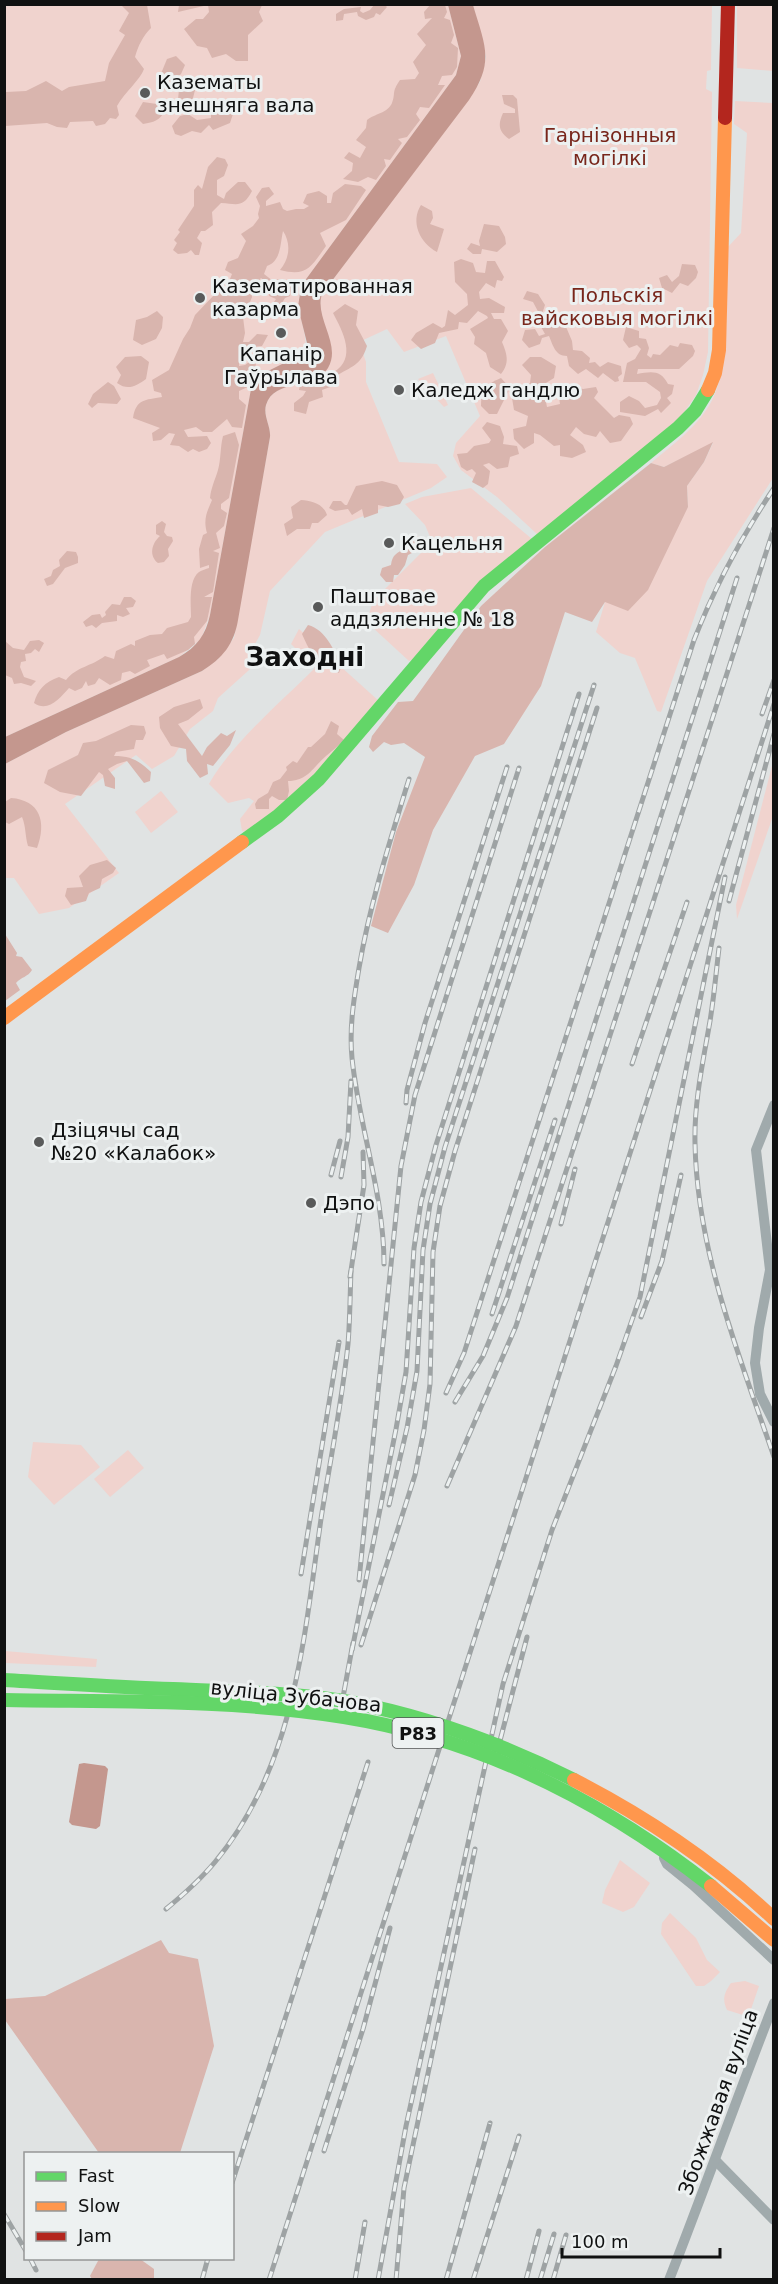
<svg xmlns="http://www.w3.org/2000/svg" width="778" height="2284" font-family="'DejaVu Sans',sans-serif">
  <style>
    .green { fill: #f0d3ce }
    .forest { fill: #d9b5ae }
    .water { fill: #c4978e }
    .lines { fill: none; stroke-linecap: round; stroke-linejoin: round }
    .street { stroke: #a0aaac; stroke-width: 10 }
    .fast { stroke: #63d668; stroke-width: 14 }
    .slow { stroke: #ff974d; stroke-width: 14 }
    .jam { stroke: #b3261e; stroke-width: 14 }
    .rail-casing { stroke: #9ea3a4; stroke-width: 5 }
    .rail { stroke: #edf1f1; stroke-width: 3; stroke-dasharray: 9; stroke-linecap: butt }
    .fast-bridge { stroke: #63d668; stroke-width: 14 }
    .slow-bridge { stroke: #ff974d; stroke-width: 14 }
    .poi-dot { fill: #595a5a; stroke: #edf1f1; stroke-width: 2 }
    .labels { text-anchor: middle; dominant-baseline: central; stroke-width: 6; stroke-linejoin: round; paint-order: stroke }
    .shield { fill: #edf1f1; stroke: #525454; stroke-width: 1.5 }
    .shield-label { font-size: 18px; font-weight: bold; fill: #101111 }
    .poi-label { font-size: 20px; fill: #101111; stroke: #edf1f1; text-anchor: start }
    .park-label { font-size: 20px; fill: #78261b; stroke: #edf1f1 }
    .street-label { font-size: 20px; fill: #101111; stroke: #edf1f1 }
    .district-label { font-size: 26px; font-weight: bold; fill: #101111; stroke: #edf1f1 }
  </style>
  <rect width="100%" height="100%" fill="#e0e3e3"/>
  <g class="green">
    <path d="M4 5H448L461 56 456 75 301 286C293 311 311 338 304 353L264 373 251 389 210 615 201 639 179 657 5 737Z"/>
    <path d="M473 5H712L711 70 707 71 706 89 712 92 708 352 703 375 696 395 678 421 538 535 497 497 461 470 453 456 456 443 480 416 446 336 404 352 387 329 359 342 366 362V382L399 462 437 464 447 477 431 488 325 532 270 591 260 635 255 644 270 651 218 698 213 711 190 729 174 756 152 769 136 755 65 804 119 873 69 908 39 914 14 878H5V764L66 732 202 671 218 659 234 638 270 437C271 426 263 416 266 405 274 379 312 389 325 371 343 346 313 320 322 294L480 82 486 57Z"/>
    <polygon points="737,5 773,5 773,71 737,68"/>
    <path d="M735 101 773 103V478L707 581 661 712 657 711 635 658 620 653 596 632 605 602 688 507 687 486 704 462 713 443 664 467 651 463C671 446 696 428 710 404 733 365 725 294 726 249L741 233 747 133 734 124Z"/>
    <polygon points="433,373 448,405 444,407 418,379"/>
    <polygon points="471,488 532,539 416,658 409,661 372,627 369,614 373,601 425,549 431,539 425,525 405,504 422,497"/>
    <path d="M299 629 380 702 335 755 289 800 248 832 242 831 240 819 254 801 249 798 228 803 209 784C231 744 282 701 315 668L291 644Z"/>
    <polygon points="773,762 773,816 737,919 736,905"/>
    <polygon points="161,791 178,812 151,833 135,812"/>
    <polygon points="33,1442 81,1445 100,1467 54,1505 28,1477"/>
    <polygon points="128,1450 144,1468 110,1497 94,1479"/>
    <polygon points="5,1651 97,1659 96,1667 5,1663"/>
    <polygon points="620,1860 650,1883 634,1907 623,1912 602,1903 605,1890"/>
    <polygon points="670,1913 696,1938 707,1960 720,1972 711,1981 704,1986 696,1986 661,1934 662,1923"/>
    <path d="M745 1981 759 1986 739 2044H736L746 2016 727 2010C722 1999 724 1993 731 1983Z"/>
  </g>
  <g class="forest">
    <path d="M121 5H147L151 28C143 36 138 46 135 57L144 69C140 80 125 92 117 106L119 115 116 119 110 118 105 124 96 126 93 121 70 122 67 128 57 127 47 123 5 126 6 92 26 91 46 81 62 91 69 87 105 81 109 63 125 35 119 31 129 13Z"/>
    <polygon points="179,5 262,5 259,12 263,21 248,35 248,61 236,61 226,54 212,58 207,48 197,46 184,29 196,19 203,19 209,12 208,5 178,12"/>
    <polygon points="374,5 385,5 387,7 380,15 376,13 374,17 366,20 358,16 357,12 344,14 343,20 336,21 336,14 344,9 361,7 360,11 363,13 370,10"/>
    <path d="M430 5H445L447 12 444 18 450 20 454 35 451 43 458 48 457 67 452 75 442 76 438 85H445L429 108 420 107 416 114 420 120 407 137 398 139 402 143 390 160 384 159 386 166 376 180 368 177 358 182 343 179 352 171 353 163 344 158 349 152 360 158 366 147 356 140 366 128 367 120C374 114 388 113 392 103 396 93 391 93 400 80L415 79 419 73 413 62 426 45 417 34 432 18 425 19 424 12Z"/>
    <polygon points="176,56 185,65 181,74 172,82 160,76 167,59"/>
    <polygon points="187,85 195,90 192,102 181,105 177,110 168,113 166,108 170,101 178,100 179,89"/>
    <path d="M502 95H513L517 99 520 132 509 139C498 131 498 124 503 113H515V109L504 104Z"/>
    <path d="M143 102 157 104 165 111C159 121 154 122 143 124L135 116Z"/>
    <polygon points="225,102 235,108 230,123 213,130 209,125 201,133 192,131 181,136 175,134 172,126 180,116 188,114 197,120 211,118 211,107"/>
    <path d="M217 157 225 159 228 165 224 176 217 180V195L224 199 226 193 238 182H245L252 191C243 208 238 204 221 203L212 212 213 225 205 231H201L197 238 202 243 199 255H195L191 250 187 253 178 254 173 250 177 243 174 240 180 232 178 230 194 206V190L198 185 202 189 208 167Z"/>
    <path d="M345 184 361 186 366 190 346 220 320 233 326 246C311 267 307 277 280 270 290 258 291 243 283 231 280 245 281 261 267 266L264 274 273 281 278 279 287 280 292 286 290 296 285 298 279 308 272 305 276 299 269 296 270 286 261 278 251 290 252 297 248 307 237 312 243 317 245 333 243 342H249L257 334 268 335 262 346 251 347 240 355 239 366 245 365 252 360 256 364 250 386 239 391V399L246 405 242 428 232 427 227 419 212 432H203L196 427 184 430 188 437 207 436 211 443 207 449 199 452 193 449 188 452 179 446 170 445 175 434 169 433 161 440 153 441 152 433 160 428 133 418C136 399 145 400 162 397L161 393 154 391 152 380 169 370 183 339 190 328 195 315 216 293 226 289 232 274 225 270 228 262 238 258 246 241 241 234 253 226 259 218 258 214 260 206 256 197 262 188 269 187 274 194 266 201V206L280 202 283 209 287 211 296 209H304L309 206 303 203 307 194 319 191 327 196V203H331L333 193Z"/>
    <path d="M421 205 432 211 433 218 430 224 444 229 437 252C420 243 410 222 421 205Z"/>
    <polygon points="484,224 499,226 505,237 506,244 497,252 482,249 481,254 473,254 467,249 471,243 480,246 479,241"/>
    <path d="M461 259 473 263 476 272 485 273 487 261H495L504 277 502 281 497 280 495 288 486 283 479 292 480 299 489 298 505 307 504 313H491L494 319H501L508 331 502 342C507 354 510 363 501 374L490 367 486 353 474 344 475 337 470 329 488 318 487 316 478 311 467 323 459 322 458 329 439 333 435 343 421 349 411 340 416 333 433 323 442 328 445 326 448 310 455 315 468 305 467 294 455 282 454 262Z"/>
    <polygon points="682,264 695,265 698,272 696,278 688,286 680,283 672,293 662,288 659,278 667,275 672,282 679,276"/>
    <path d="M527 291 538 294 545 305 542 314 550 317 561 315 572 341 573 350 582 351 590 358 589 363 595 362 600 367 608 362 621 366 622 374 618 377 619 381 615 382 603 373 598 378 586 369 578 374 569 366 567 356C555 356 553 345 549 336L542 338 540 344 529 348 522 340 525 330 535 329 539 336 545 334 540 325 541 317 533 302 523 299Z"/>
    <path d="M345 304 358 311 356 325 367 346C360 369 348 366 333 379V386L322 390 323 397 309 402 306 414 294 411V403L303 396 306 391 299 390 300 385 311 382 313 384C320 378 326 377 334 372 357 358 343 332 333 313Z"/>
    <polygon points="157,311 163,317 162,328 156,339 142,345 133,340 136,320 147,317"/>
    <path d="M626 327 639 331V338L646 339 649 348 647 355 651 358 653 354 660 355 670 345 678 347 680 343 692 345 695 351 693 356 679 369H638L637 374C652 371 661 370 668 384L674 385 672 394 667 398 671 403 661 413 658 409 645 416 620 412V402L629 396 639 401 645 408 657 405 661 398 660 392 646 382H623L627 363 635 359 641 349 637 345 629 348 623 340Z"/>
    <path d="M141 356 149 362 146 379C136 386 128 391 117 383L121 375 116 367 125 357Z"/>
    <polygon points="530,357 541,357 556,366 554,378 541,386 539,394 545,397 547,407 560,404 558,390 569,384 583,389 596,387 598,392 594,398 614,418 619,415 630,417 633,424 621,441 610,443 600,431 596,437 584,434 576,427 570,435 583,445 586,452 572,458 560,456 560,445 554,446 540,435 534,433 534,443 524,449 514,439 513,429 526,426 528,416 514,410 512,398 515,390 530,383 531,375 522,365"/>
    <path d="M501 378 510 388 497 414H489L481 406C481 390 486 384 501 378Z"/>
    <polygon points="108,382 114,386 121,399 117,404 98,403 92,408 88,404 93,394"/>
    <polygon points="487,422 500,426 504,437 503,444 517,446 519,454 510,457 508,467 497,469 489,463 483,465 490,471 488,484 483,488 472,482 476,473 472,469 467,471 461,467 457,454 467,453 474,446 489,443 491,440 482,428"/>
    <path d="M235 432 239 445 229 498 221 504V509L227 513 224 526 216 533 220 548 213 551 219 553 213 592 204 597H212L207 621 194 637 195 644 188 650 167 659 164 654 147 660 150 666 135 674 130 671 122 673 121 680 110 685 99 678 95 684 88 686 86 681 82 688 75 691 69 688C60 698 48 713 34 703 38 689 45 682 59 677L66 680C76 667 92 666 105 656L114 659 116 651 131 644 135 646V641L150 635 162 634 167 628 188 622 191 617C191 606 188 580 199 572 202 570 206 569 209 568V565L200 568 199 549 203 535 207 533C203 519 207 512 212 500L210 498C211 488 215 480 218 470 221 459 220 448 223 436Z"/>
    <polygon points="713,442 704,462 687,486 688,507 648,590 628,611 605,602 592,622 565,612 541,686 504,744 475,756 433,830 414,885 388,933 371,926 396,832 425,757 404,743 391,745 384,742 373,752 369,747 372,736 398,702 413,701 481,606 545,547 651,463 664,467"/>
    <polygon points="382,481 397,485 404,497 400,504 388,507 378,505 378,513 364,518 362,509 352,515 348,509 335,511 329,508 333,501 341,501 345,505 347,505 356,486"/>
    <path d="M301 500C311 501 323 503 327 515L318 523H312L310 529H297L287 536 284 524 293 518 291 507Z"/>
    <path d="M162 521 166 524 164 532 167 536 172 537 173 541 168 549 169 556 164 562 158 563C149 556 151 544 160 536L156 534V525Z"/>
    <path d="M414 534 420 537V549L408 555 405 565 398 575H394L393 582H386L380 575 382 568 391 565C392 555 397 552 406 549V544Z"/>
    <polygon points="67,551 76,552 78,557 78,563 65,568 53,584 47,586 44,579 51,576 53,570 60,566 59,560"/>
    <polygon points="124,597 131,597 136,601 133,607 126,608 130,614 123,617 117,615 117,621 102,623 96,628 92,625 86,627 83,622 92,615 100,614 102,618 106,615 105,612 112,604 120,605"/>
    <path d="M308 625C326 630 333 649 342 665L339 673C318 664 311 655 302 634Z"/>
    <polygon points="39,640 44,643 39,652 35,649 31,653 25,654 26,661 21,662 20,667 24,677 36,681 31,686 21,683 14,684 12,678 5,675 5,641 13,648 24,650 30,641"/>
    <polygon points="200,699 203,708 188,720 178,724 202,756 207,747 221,733 227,736 236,730 230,745 213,766 207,764 208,774 200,778 187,761 186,749 171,746 160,728 159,717 174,707"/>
    <path d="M331 721 339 726 337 734 344 740C338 746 332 751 326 756 313 767 308 781 288 781L289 791 287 800H279L272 796 269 799V809H256L255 804 258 799 268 793 273 782 280 779 287 770 286 767 293 761 297 763 308 747H311L325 734Z"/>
    <path d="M131 725 144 726 146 733 143 740H136L134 749 116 752 114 756C131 756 138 760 151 772L150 781 144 783 127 761 117 764 108 769 115 778V789L105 786 103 775 99 772 81 796 60 792 44 783 48 770 78 755 83 743 96 741Z"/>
    <path d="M11 798C40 800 47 822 37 848L28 846C25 836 26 826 22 817L9 824 5 822V802Z"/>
    <polygon points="107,860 116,868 113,873 102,879 100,888 89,893 86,901 71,905 65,896 67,888 83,887 79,876 90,865"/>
    <path d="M5 934 17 953 16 956 22 957 32 970C28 977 21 977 16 983L20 990 5 1001Z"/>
    <polygon points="161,1940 169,1953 198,1959 214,2046 180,2153 99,2153 5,2020 5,1999 45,1996"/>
    <polygon points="99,2259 140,2259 154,2269 154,2279 92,2279 90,2276"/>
  </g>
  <g class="water">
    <path d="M448 5H473C485 46 495 61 469 100L322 294C314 318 342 344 328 368 315 390 274 378 266 405 263 416 271 426 270 437L238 620C234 644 223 658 202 671L66 732 5 764V737L179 657C197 647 206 634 210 615L251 389 264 373 304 353 307 343 298 307 301 286 456 75 461 56Z"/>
    <polygon points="84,1763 105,1766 108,1769 100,1826 96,1829 72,1825 69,1822 79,1764"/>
  </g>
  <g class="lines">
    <g class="street">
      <polyline points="774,1105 756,1150 770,1270 759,1328 755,1363 760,1394 774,1422"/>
      <polyline points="664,1858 667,1864 693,1885 774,1960"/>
      <polyline points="716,2161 774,2220"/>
      <path d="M669 2280C705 2188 738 2095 774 2003"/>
    </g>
    <polyline class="fast" points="242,842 278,816 319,779 484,586 678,428 695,411 708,390"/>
    <g class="slow">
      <polyline points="708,390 715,373 719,350 725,118"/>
      <polyline points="4,1018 242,842"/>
    </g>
    <polyline class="jam" points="725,118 728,4"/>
    <g class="rail-casing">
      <g id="rail">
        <polyline points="762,714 774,680"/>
        <polyline points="729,901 774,734"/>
        <path d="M719 948C716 973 714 997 710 1021 703 1062 694 1102 695 1143 697 1252 739 1355 774 1457"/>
        <polyline points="632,1064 687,902"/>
        <polyline points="406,1103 407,1090 425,1023 507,767"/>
        <polyline points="331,1175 340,1141"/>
        <polyline points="341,1177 348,1137 351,1081"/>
        <polyline points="561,1224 575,1169"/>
        <path d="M384 1264C384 1194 359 1127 352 1058 349 1027 354 998 359 968 370 903 390 841 409 779"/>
        <polyline points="350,1277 364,1185 363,1152"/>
        <polyline points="492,1314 555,1120"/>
        <polyline points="641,1317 662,1261 681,1175"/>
        <path d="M446 1393 464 1353 694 640C715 586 742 536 774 488"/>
        <polyline points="455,1402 483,1356 507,1298 737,578"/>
        <polyline points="447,1486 516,1326 774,528"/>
        <polyline points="389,1505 407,1428 417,1371 423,1250 430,1204 445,1147 594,685"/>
        <polyline points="301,1574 339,1342"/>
        <polyline points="359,1580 401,1166 415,1095 519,768"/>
        <polyline points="361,1645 415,1475 424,1430 430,1384 433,1252 440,1206 455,1151 597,708"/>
        <polyline points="352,1650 396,1429 406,1372 414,1248 421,1202 436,1145 579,694"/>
        <polyline points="341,1708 353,1643"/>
        <polyline points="496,1756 527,1637"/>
        <path d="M166 1909C183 1895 200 1880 215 1862 295 1766 304 1638 321 1519 330 1461 342 1402 348 1344 350 1320 350 1295 351 1271"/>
        <polyline points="324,2151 363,2029 390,1928"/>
        <polyline points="232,2183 368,1762"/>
        <polyline points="4,2214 26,2251"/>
        <polyline points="30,2258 36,2270"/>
        <polyline points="202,2280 208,2258"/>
        <polyline points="269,2280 774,704"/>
        <polyline points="355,2280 365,2222"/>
        <polyline points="378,2280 406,2126 503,1684 552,1530 616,1366 640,1297 725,877"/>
        <polyline points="396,2280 404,2188 475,1849"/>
        <polyline points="446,2280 490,2123"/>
        <polyline points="473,2280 519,2136"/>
        <polyline points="526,2280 539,2231"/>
        <polyline points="540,2280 554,2234"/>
        <polyline points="553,2280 566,2235"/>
      </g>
    </g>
    <use href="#rail" class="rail"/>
    <g class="fast-bridge">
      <path d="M4 1680C60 1683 116 1687 173 1689 232 1692 292 1692 350 1702 429 1717 502 1744 574 1780"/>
      <path d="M4 1700C117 1702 232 1699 344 1717 480 1739 604 1802 711 1886"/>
    </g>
    <g class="slow-bridge">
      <path d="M574 1780C646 1817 715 1863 774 1919"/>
      <polyline points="711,1886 774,1940"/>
    </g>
  </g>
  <g class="poi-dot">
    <circle cx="145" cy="93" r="6"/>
    <circle cx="200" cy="298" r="6"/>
    <circle cx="281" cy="333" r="6"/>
    <circle cx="399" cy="390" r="6"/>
    <circle cx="389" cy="543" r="6"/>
    <circle cx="318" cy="607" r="6"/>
    <circle cx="39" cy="1142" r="6"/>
    <circle cx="311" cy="1203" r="6"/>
  </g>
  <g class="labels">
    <rect class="shield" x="392.5" y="1718" width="51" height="30" rx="4.5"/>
    <g class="shield-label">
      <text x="418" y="1733">Р83</text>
    </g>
    <g class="poi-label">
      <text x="157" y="82">Казематы<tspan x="157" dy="23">знешняга вала</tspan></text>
      <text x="212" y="286">Казематированная<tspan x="212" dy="23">казарма</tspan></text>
      <text x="281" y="354" text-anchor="middle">Капанір<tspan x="281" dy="23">Гаўрылава</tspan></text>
      <text x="411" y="390">Каледж гандлю</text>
      <text x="401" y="543">Кацельня</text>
      <text x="330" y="596">Паштовае<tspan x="330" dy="23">аддзяленне № 18</tspan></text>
      <text x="51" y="1130">Дзіцячы сад<tspan x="51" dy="23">№20 «Калабок»</tspan></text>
      <text x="323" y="1203">Дэпо</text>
    </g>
    <g class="park-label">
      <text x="610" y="135">Гарнізонныя<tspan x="610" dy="23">могілкі</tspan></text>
      <text x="617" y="295">Польскія<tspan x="617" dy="23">вайсковыя могілкі</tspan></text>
    </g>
    <g class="street-label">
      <text transform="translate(296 1696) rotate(6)">вуліца Зубачова</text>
      <text transform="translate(718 2102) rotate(-70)">Збожжавая вуліца</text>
    </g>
    <g class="district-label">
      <text x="305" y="657">Заходні</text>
    </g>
  </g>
  <rect width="778" height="2284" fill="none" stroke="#101111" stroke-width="12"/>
  <rect x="24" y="2152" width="210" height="108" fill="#edf1f1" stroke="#959797" stroke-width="1.5"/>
  <rect x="36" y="2172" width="30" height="9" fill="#63d668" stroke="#959797" stroke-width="1.5"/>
  <text x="78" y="2182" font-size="18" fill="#101111">Fast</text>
  <rect x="36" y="2202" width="30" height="9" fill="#ff974d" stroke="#959797" stroke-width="1.5"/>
  <text x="78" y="2212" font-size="18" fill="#101111">Slow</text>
  <rect x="36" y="2232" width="30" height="9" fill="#b3261e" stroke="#959797" stroke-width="1.5"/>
  <text x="78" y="2242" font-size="18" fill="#101111">Jam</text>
  <path d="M562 2248v9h158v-9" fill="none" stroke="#101111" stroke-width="3"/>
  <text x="571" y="2248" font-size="18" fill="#101111" stroke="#edf1f1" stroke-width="4.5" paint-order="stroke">100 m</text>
</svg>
